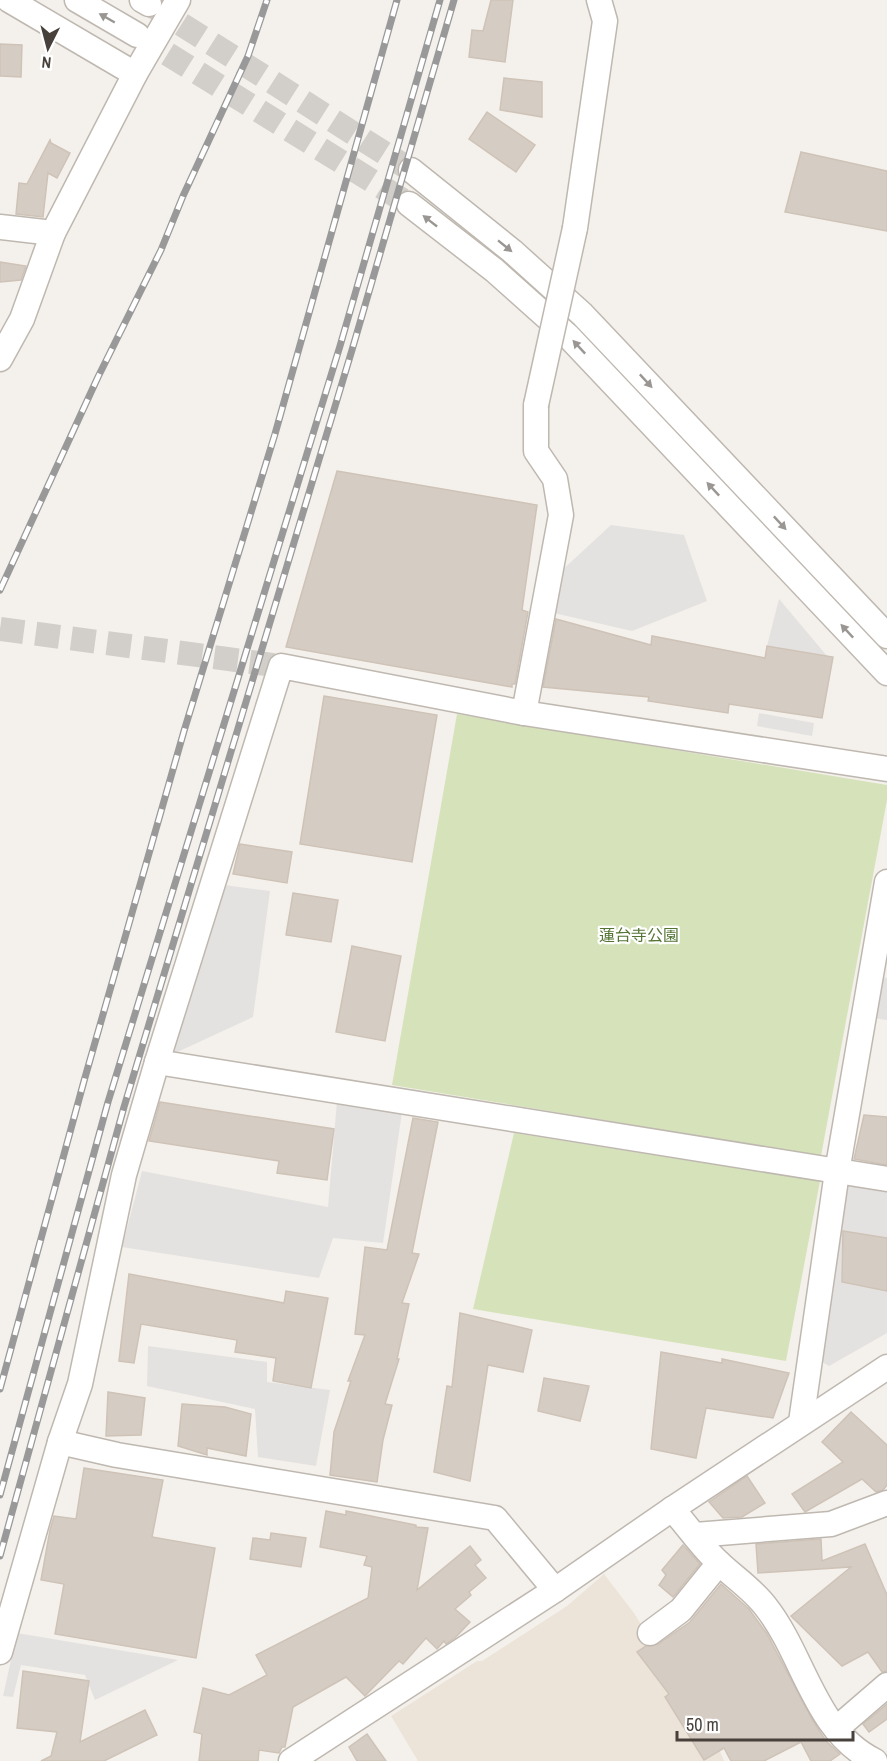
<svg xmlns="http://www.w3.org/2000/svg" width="887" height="1761" font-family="'Archivo Narrow','Noto Sans JP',sans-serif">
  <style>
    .education { fill: #ece4d8 }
    .green { fill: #d6e3ba }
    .parking { fill: #e4e2e0 }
    .building { fill: #d5ccc3; stroke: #cfc3b7; stroke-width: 1.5 }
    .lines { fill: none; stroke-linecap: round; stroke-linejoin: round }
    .minor-tunnel { stroke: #d2cec9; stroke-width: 24; stroke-dasharray: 24 12; stroke-linecap: butt }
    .minor-casing { stroke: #bfb8b0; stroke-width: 27 }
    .minor { stroke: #fff; stroke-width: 24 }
    .rail-casing { stroke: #999; stroke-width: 7 }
    .rail { stroke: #fff; stroke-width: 4.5; stroke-dasharray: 14; stroke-linecap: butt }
    .minor-bridge-casing { stroke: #bfb8b0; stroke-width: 27; stroke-linecap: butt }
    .minor-bridge { stroke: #fff; stroke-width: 24 }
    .oneway { fill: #9a9693 }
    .labels { text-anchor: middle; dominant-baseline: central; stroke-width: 4.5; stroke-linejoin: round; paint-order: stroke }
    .park-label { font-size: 16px; fill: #547434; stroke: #fff }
  </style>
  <rect width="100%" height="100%" fill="#f4f1ec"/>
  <polygon class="education" points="604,1574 634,1613 719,1749 724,1761 418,1761 391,1716 477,1661 482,1661 567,1606"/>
  <g class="green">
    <polygon points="457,714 887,785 887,800 821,1156 392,1085"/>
    <polygon points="514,1133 820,1181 786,1361 473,1309"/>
  </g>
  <g class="parking">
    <polygon points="611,525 684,535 707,601 632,631 554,613 558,574"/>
    <polygon points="779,599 827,656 767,646"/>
    <polygon points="759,713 814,723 812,736 757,726"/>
    <polygon points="224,885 270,891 253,1017 171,1055"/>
    <polygon points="879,977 887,978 887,1020 873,1018"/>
    <polygon points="337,1101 402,1112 383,1243 333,1238 319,1278 122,1247 142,1171 328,1207"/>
    <polygon points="842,1182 887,1188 887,1333 829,1366 822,1362"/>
    <polygon points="148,1346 267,1362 267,1382 330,1390 316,1466 258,1457 255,1409 147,1386"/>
    <polygon points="17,1633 178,1660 95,1700 85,1675 21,1665 13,1697 3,1696"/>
  </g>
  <g class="building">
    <polygon points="491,0 513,0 505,62 469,57 472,30 483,31"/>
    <polygon points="0,44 22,45 21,77 0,76"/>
    <polygon points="504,78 542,82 542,117 500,110"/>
    <polygon points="487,112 535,145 516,172 469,139"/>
    <polygon points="50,140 51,143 70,153 57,178 48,173 43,217 16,214 19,183 27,184"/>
    <polygon points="801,152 887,171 887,231 785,212"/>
    <polygon points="0,262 26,266 21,280 0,282"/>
    <polygon points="337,471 537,505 522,610 528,612 515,684 512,684 512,687 286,647"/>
    <polygon points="556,619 651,645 652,636 765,658 767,646 833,657 822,718 729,704 728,713 648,701 649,697 543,687"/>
    <polygon points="324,696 437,715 412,862 300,844"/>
    <polygon points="240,844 292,852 287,883 233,874"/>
    <polygon points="293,893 338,900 331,942 286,935"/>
    <polygon points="352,946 401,956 385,1041 336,1032"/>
    <polygon points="160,1102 334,1129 327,1180 277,1173 279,1161 149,1141"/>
    <polygon points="864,1115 887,1117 887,1165 854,1159"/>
    <polygon points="413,1118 438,1122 412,1253 419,1254 402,1303 409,1304 397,1359 399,1359 385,1404 392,1405 383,1440 377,1482 330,1475 334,1432 351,1381 348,1381 365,1335 355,1334 365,1247 387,1250"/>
    <polygon points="843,1231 887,1238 887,1291 842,1282"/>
    <polygon points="129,1274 284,1303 286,1291 328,1298 311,1388 273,1381 276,1358 235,1352 237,1340 141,1324 134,1363 119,1361"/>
    <polygon points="460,1313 532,1330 523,1372 488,1365 470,1481 434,1472 447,1386 452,1387"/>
    <polygon points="661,1352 722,1363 722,1359 789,1373 773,1418 706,1408 696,1458 651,1449"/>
    <polygon points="544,1378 589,1386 580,1421 538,1411"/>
    <polygon points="108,1392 145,1398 141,1435 106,1436"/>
    <polygon points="182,1404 225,1407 251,1414 246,1456 207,1448 207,1455 178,1446"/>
    <polygon points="851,1412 887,1445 887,1485 883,1490 876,1492 862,1479 805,1512 792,1494 843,1462 822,1442"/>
    <polygon points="84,1468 163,1480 152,1537 215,1548 196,1658 55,1634 64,1584 41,1580 50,1530 54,1516 76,1519"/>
    <polygon points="747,1476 765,1503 742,1517 723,1518 709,1502"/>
    <polygon points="326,1511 346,1515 346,1511 416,1525 416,1527 428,1528 417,1590 470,1546 481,1560 475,1565 486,1578 469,1592 471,1595 455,1609 470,1622 456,1637 446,1644 444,1641 437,1649 426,1638 403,1664 399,1661 365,1696 346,1677 293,1707 285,1747 282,1747 279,1753 259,1750 258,1761 199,1761 202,1734 194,1732 203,1688 229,1695 267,1675 256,1655 368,1598 372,1567 364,1565 367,1556 320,1547"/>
    <polygon points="271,1533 306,1538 301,1567 250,1559 253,1538 270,1540"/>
    <polygon points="821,1539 822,1561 865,1544 887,1595 887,1671 882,1672 868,1652 842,1666 791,1616 851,1567 758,1573 756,1544"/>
    <polygon points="683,1545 700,1564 673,1597 659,1585 666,1575 662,1570"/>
    <polygon points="721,1584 749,1609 767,1634 812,1719 826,1741 840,1754 830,1761 811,1761 801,1742 764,1761 731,1761 724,1748 704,1760 665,1697 669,1694 637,1652 646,1646 658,1644 690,1622"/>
    <polygon points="23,1671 89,1681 80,1742 145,1710 157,1735 104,1761 41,1761 51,1756 57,1732 17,1728"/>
    <polygon points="887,1704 887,1719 869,1732 863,1724"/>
    <polygon points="367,1734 386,1761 357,1761 349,1747"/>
  </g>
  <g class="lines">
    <g class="minor-tunnel">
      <polyline points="151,5 411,170"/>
      <polyline points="137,35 409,204"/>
      <polyline points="0,629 281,666"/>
    </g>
    <g class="minor-casing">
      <g id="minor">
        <polyline points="9,0 135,74"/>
        <polyline points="77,0 137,35"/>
        <polyline points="142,0 149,4"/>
        <polyline points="411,170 512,251 582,314 887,636"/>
        <polyline points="409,204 494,270 568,336 887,673"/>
        <polyline points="0,227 53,233"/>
        <polyline points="575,228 605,21 599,0"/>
        <polyline points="0,359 22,319 53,233 135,74 178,0"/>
        <polyline points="524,713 561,515 555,479 536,451 536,405"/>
        <polyline points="157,1062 887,1179"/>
        <polyline points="801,1422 837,1172 887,882"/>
        <polyline points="60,1442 117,1455 495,1518 555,1590"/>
        <path d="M672 1509C686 1524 698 1542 713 1557 730 1575 751 1587 766 1607 805 1657 814 1731 875 1761"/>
        <polyline points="695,1535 831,1524 887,1503"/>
        <polyline points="650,1633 681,1610 719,1563"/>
        <polyline points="0,1652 60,1442 80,1384 124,1175 157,1062 281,666 524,713 887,769"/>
        <polyline points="836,1729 887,1685"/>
        <polyline points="291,1761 555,1590 672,1509 887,1367"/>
      </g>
    </g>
    <use href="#minor" class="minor"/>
    <g class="rail-casing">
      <g id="rail">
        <polyline points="0,590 98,377 161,250 183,196 248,56 267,0"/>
        <polyline points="0,1389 84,1081 184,731 275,434 397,0"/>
        <polyline points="0,1495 108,1102 340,346 440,0"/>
        <polyline points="0,1556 124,1107 352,350 454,0"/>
      </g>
    </g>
    <use href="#rail" class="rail"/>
    <g class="minor-bridge-casing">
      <polyline id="minor-bridge" points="536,405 575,228"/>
    </g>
    <use href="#minor-bridge" class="minor-bridge"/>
  </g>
  <defs><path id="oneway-solid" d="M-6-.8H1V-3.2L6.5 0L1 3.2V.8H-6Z" transform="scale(1.5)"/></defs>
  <g class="oneway">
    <use href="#oneway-solid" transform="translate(107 18) rotate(-150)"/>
    <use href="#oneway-solid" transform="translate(430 221) rotate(-142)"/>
    <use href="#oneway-solid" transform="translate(505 246) rotate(39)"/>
    <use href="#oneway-solid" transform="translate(579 347) rotate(-133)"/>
    <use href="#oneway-solid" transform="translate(646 381) rotate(47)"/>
    <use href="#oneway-solid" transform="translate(713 489) rotate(-133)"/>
    <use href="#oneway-solid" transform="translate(780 523) rotate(47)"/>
    <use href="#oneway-solid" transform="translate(847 631) rotate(-133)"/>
  </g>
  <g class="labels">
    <g class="park-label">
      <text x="639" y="935">蓮台寺公園</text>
    </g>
  </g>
  <g transform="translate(48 48) rotate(186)" stroke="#ffffff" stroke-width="4.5" paint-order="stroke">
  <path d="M0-4.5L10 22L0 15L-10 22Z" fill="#48413b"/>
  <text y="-9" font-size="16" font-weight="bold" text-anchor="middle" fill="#48413b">N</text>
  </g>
  <path d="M677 1731v9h176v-9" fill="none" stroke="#48413b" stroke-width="3"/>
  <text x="686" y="1731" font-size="18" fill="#48413b" stroke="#ffffff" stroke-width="4.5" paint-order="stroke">50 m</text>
</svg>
